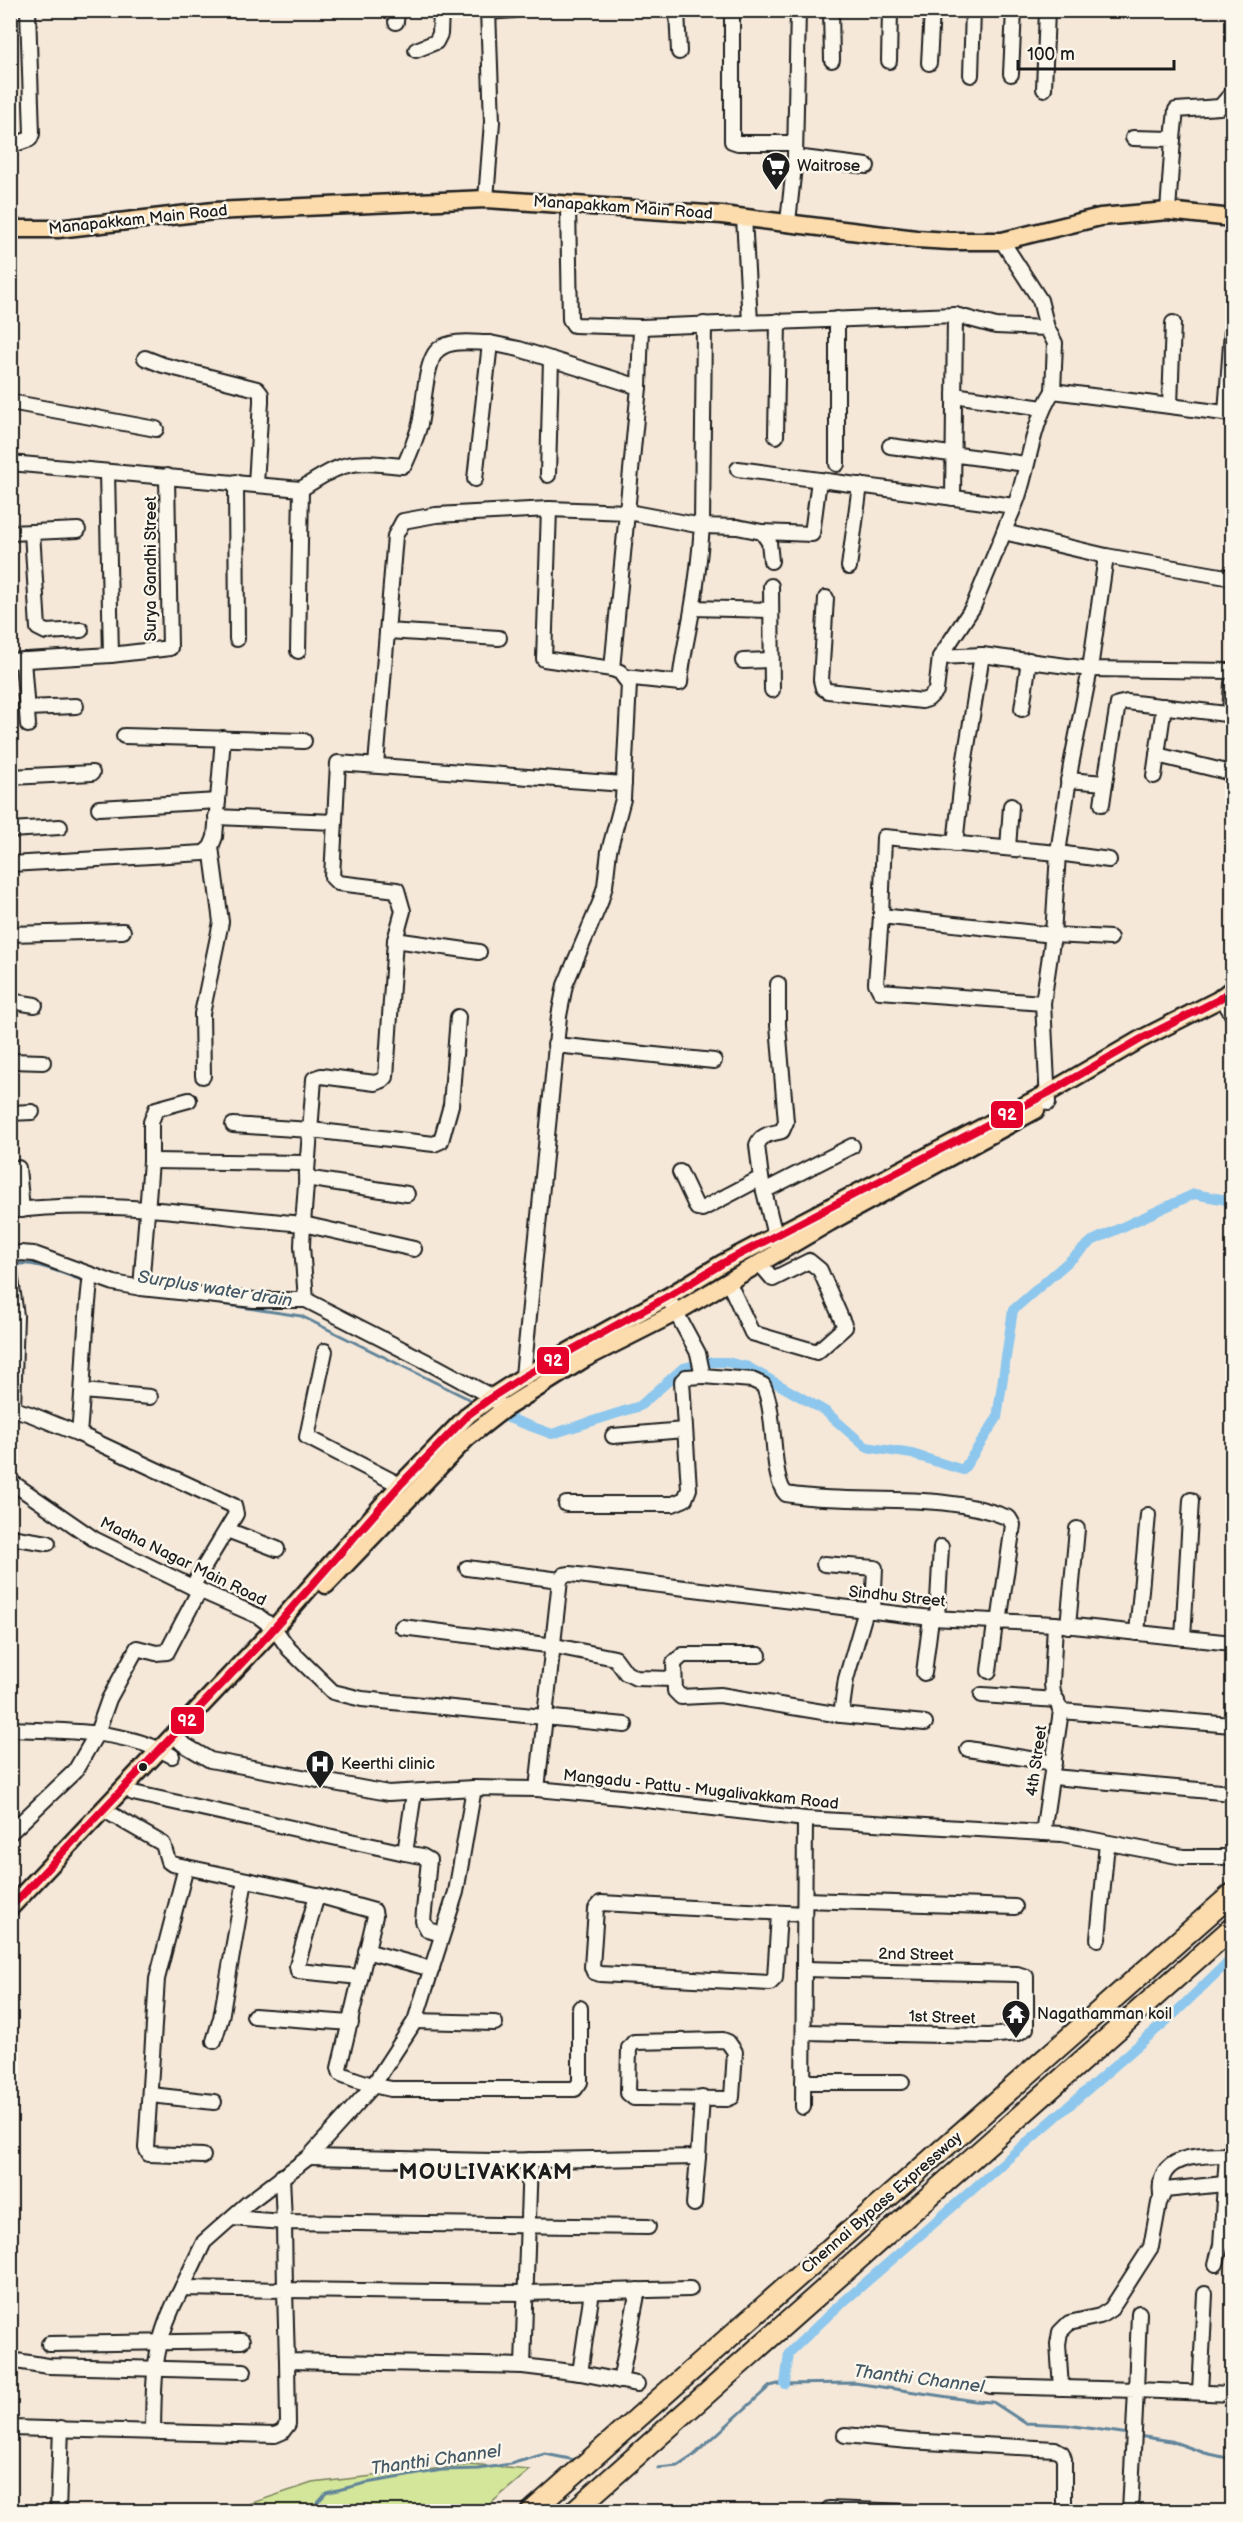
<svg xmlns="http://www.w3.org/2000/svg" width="1243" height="2522" font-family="'Balsamiq Sans',sans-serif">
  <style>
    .green { fill: #d3e69a; stroke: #78815b; stroke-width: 1.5 }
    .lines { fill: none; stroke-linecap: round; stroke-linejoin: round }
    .stream { stroke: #608399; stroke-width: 3 }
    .canal { stroke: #8ec7ed; stroke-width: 10 }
    .minor-casing { stroke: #1c1c1c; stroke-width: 18 }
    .major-casing { stroke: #1c1c1c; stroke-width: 21 }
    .highway-casing { stroke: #1c1c1c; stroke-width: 24 }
    .minor { stroke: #fbf7ec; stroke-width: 14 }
    .major { stroke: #fcdcac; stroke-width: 16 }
    .highway { stroke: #fcdcac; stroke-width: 20 }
    .bus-1-casing { stroke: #fbf7ec; stroke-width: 12 }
    .bus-1 { stroke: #e4002b; stroke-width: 8 }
    .bus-dot { fill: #1c1c1c; stroke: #fbf7ec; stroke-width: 2 }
    .labels { text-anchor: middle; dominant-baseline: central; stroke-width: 5; stroke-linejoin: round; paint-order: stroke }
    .poi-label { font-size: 16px; fill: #1c1c1c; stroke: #fbf7ec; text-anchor: start }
    .street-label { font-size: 16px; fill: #1c1c1c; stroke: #fbf7ec }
    .water-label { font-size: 18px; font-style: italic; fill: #445865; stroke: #fbf7ec }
    .district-label { font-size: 22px; font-weight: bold; letter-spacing: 1.5px; fill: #1c1c1c; stroke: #fbf7ec }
    .line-badge { stroke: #fbf7ec; stroke-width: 2 }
    .badge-label { font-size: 16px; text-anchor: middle; font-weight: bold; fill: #fff }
  </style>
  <rect width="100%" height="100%" fill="#f5e8d9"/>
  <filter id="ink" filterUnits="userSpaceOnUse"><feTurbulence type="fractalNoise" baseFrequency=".0167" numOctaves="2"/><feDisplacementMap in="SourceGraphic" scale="12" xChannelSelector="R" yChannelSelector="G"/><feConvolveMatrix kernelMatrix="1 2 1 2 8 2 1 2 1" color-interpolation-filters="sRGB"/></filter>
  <g filter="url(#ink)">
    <polygon class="green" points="470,2465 530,2470 482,2511 228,2511 312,2483"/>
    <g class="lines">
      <g class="stream">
        <path d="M10 1267C28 1256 68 1276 87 1282"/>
        <polyline points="200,1301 301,1316 471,1400"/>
        <polyline points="1138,2436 1171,2441 1205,2453 1232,2459"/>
        <polyline points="658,2468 678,2466 693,2456 770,2386 778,2384 855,2383 975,2401 993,2402 1025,2423 1067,2425 1129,2434"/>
        <polyline points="309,2512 326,2493 366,2483 442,2470 479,2469 510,2464 545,2454 575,2460"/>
      </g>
      <g class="canal">
        <polyline points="500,1415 552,1434 640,1406 683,1368 707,1362 726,1362 748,1367 825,1411 866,1447 912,1454 963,1470 997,1418 1013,1310 1092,1241 1194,1194 1232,1201"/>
        <polyline points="785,2384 789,2353 833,2311 1173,2015 1232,1958"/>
      </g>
      <g class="minor-casing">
        <g id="minor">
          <polyline points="677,10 679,52"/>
          <polyline points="732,10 732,141 738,143 795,143"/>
          <polyline points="831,10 832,60"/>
          <polyline points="488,12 514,10"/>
          <polyline points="396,22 397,10"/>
          <polyline points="416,50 436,42 440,34 441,10"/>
          <polyline points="889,61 890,10"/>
          <polyline points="929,63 932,10"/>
          <polyline points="1011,74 1014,10"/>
          <polyline points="971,75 973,10"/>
          <polyline points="1044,89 1047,10"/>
          <polyline points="1133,138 1173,139 1168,211"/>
          <polyline points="1173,139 1176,110 1220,107 1232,93"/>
          <polyline points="10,146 30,139 32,134 28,10"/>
          <polyline points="795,157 867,166"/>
          <polyline points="486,199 492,122 488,10"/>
          <polyline points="568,205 570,319 574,325 641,327"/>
          <polyline points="744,218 750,322"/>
          <polyline points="788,222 795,157 798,10"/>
          <polyline points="1002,241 1040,300 1047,328"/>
          <polyline points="837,319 837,464"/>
          <polyline points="704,324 702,526 737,527 762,532 769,542 771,561"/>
          <polyline points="145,358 163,365 257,389 261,394 261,402 256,484"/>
          <polyline points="954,395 1043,408"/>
          <polyline points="10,402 156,429"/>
          <polyline points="1170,405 1173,323"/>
          <polyline points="1226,413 1232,331"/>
          <polyline points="776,436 778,321"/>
          <polyline points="890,446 1026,464"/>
          <polyline points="10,463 301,489 298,651"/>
          <polyline points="738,469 1014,506"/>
          <polyline points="107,472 111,655"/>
          <polyline points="548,475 551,359"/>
          <polyline points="475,479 490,343 519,349 639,387 641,327 955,315 996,326 1047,328 1055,343 1053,391"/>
          <polyline points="236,482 237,639"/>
          <path d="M301 489C346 460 350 461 402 466L405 464C411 451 416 438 420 424 424 407 425 359 439 349 452 339 474 343 490 343"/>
          <polyline points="953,498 955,315"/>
          <polyline points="549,509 544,659 612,669 639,387"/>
          <polyline points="32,532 38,628 46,632 81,630"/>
          <polyline points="762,532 812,534 819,480"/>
          <polyline points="10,533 78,530"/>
          <path d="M1106 556 1004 532C1008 520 1014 509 1018 497 1030 461 1032 424 1053 391L1232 414"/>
          <polyline points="849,567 860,485"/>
          <polyline points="771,586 772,690"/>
          <polyline points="826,598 821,680 823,688 828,691 922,701 928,699 936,691 940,657 973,607 1004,532"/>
          <polyline points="693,608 770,610"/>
          <polyline points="387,631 499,638"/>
          <polyline points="940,657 982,655"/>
          <polyline points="23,660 28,725"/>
          <polyline points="10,661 111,655 170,648 167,476"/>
          <polyline points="743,661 771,660"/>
          <polyline points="27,708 76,706"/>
          <polyline points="1022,709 1029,660"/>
          <polyline points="124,736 304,741"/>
          <polyline points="1157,755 1231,773"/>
          <path d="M376 765 395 536 403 521 436 515 549 509 628 512 702 526C700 554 697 582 692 610 688 635 682 658 680 683L624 677"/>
          <polyline points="1154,776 1164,706"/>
          <polyline points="10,777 92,773"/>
          <polyline points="1068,780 1105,783 1118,704 1127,702 1226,714 1230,712 1232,683"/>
          <polyline points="1102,804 1105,783"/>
          <polyline points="99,808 218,801"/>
          <polyline points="216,817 334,822"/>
          <polyline points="10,830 60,827"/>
          <polyline points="955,844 963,771 982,655 1090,669 1232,671"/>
          <polyline points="1008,848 1011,806"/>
          <polyline points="10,864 204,853 211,847 215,837 223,738"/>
          <polyline points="881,916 884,837 1058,853 1109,860"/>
          <polyline points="10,934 123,931"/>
          <polyline points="395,940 403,911 397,890 338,883 332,877 338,763 624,784"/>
          <polyline points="10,1001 35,1005"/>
          <polyline points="1043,1003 880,991 876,983 881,916 1053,935 1110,938"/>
          <polyline points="1227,1006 1232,1014"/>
          <polyline points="555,1045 714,1061"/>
          <polyline points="10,1061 43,1062"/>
          <polyline points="203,1076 202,1014 221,922 211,847"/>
          <polyline points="1048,1103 1043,1003 1053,935 1058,853 1071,765 1090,669 1106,556 1232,578"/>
          <polyline points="10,1113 32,1112"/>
          <polyline points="233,1125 311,1130 434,1144 441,1141 451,1105 458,1017"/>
          <polyline points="151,1161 307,1163"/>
          <polyline points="18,1168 22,1210"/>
          <polyline points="680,1172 697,1208 702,1209 761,1178 764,1191 852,1146"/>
          <polyline points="306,1178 407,1194"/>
          <path d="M761 1178 757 1145C761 1134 771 1134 782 1131L786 1122 778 1025V984"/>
          <polyline points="764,1191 777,1244"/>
          <path d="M10 1211C106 1198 207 1216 303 1224L314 1079 321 1076 375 1083 383 1080 386 1077 395 940 479 952"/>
          <polyline points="10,1256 20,1253 34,1254 114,1283 141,1288 254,1300 306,1300 435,1366 492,1397 498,1403"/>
          <polyline points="10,1272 16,1316 13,1408"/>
          <polyline points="728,1281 752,1333 817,1352 845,1327 820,1270 809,1261 773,1279 760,1264"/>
          <polyline points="141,1288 151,1161 151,1122 156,1109 189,1100"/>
          <polyline points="306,1300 302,1246 303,1224 414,1249"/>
          <path d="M672 1305 698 1353 703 1376 752 1380 763 1385C777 1412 770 1478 786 1494 858 1506 941 1490 1009 1518L1013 1525 999 1623"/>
          <polyline points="325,1351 307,1437 400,1485"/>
          <polyline points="523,1376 559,1016 565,985 600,903 605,886 609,851 623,799 629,684 620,672 612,669"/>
          <polyline points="83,1391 150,1397"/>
          <polyline points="10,1408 30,1414 79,1434 234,1506 236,1514 192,1587"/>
          <path d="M79 1434C84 1381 84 1328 91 1275"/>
          <polyline points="613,1436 684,1430"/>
          <polyline points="10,1481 94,1539 192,1587 258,1616 274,1628 289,1649 333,1692 362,1699 625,1725"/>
          <polyline points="566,1504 673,1504 685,1499 689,1489 682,1381 686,1377 703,1376"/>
          <polyline points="227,1530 277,1549"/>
          <polyline points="10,1537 48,1543"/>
          <polyline points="824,1564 875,1568 873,1611"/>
          <polyline points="467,1568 560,1580"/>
          <polyline points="560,1580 564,1575 570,1574 931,1618 1055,1624 1232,1643"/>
          <polyline points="937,1618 941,1547"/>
          <polyline points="1068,1626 1077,1529"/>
          <polyline points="402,1627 555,1646 615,1658 626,1673 636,1678 673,1679"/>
          <polyline points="1137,1633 1148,1515"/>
          <polyline points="1183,1638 1191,1500"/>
          <polyline points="759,1655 683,1655 674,1663 675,1691 681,1697 720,1695 841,1715 925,1723"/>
          <polyline points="989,1671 995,1623"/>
          <polyline points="924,1673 931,1618"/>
          <polyline points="982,1695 1057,1700"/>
          <polyline points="1061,1711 1232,1725"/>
          <polyline points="841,1715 846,1679 866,1610"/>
          <path d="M10 1729C63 1731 125 1729 172 1756"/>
          <polyline points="175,1736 183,1744 210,1760 388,1793 474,1788 537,1789 621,1797 805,1819 1062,1834 1183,1857 1232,1857"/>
          <polyline points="968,1749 1054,1763"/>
          <polyline points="1053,1777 1232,1793"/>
          <polyline points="537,1789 560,1580"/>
          <polyline points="133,1793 405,1853 414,1793"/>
          <path d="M104 1810 163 1844 168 1861 172 1864 317 1895 374 1911 375 1916 339 2068 341 2074C358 2081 373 2086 391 2089H575L580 2082V2008"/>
          <polyline points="10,1833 75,1771 97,1733 109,1699 137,1648 156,1653 167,1652 199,1591"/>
          <polyline points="1043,1833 1061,1711 1053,1693 1052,1684 1055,1624"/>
          <polyline points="405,1853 422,1856 429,1860 423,1921 428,1930 442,1934"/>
          <polyline points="186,1867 157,1979 146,2148 149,2154 203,2156"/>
          <polyline points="317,1895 297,1966 298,1971 360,1977"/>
          <polyline points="805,1900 1015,1907"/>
          <polyline points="779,1914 775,1978 770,1983 600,1974 594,1972 592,1967 596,1909 601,1903 804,1914"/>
          <polyline points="1098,1939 1107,1843"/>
          <polyline points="366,1951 432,1969"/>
          <polyline points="254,2016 351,2023"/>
          <polyline points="415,2021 495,2023"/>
          <polyline points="804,2032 989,2036 1018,2033 1026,2028 1026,1977 1017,1974 804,1969"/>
          <polygon points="723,2040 728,2042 735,2052 732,2097 727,2099 640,2098 634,2098 628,2093 629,2048 634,2042"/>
          <polyline points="214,2041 221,2018 245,1880"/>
          <polyline points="803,2082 902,2082"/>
          <polyline points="151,2095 214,2102"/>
          <polyline points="803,2107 805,1819"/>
          <polyline points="309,2157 492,2161 698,2157 702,2098"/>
          <path d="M1161 2195C1156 2155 1198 2155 1227 2155"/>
          <polyline points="694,2204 698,2157"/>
          <polyline points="232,2218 284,2222 282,2176"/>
          <polyline points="648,2227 284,2222 285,2290 525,2293 690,2289"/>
          <polyline points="1216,2264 1221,2245 1227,2155 1232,2149"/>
          <polyline points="182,2288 204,2242 248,2203 309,2157 372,2087 415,2021 456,1892 474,1788"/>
          <polyline points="1139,2313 1136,2390 1232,2394"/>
          <polyline points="49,2344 242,2341"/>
          <polyline points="10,2360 48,2366 244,2371"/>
          <polyline points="523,2366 530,2160"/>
          <polyline points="580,2373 592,2291"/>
          <polyline points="620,2381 638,2290"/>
          <polyline points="990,2386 1136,2390 1130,2512"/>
          <polyline points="1061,2388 1058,2344 1060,2332 1069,2323 1100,2316 1111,2309 1117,2300 1151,2247 1159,2203 1165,2190 1224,2184"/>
          <polyline points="1200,2392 1205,2294"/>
          <polyline points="10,2428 275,2435 282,2432 288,2424 287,2361"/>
          <path d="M153 2430C154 2371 153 2342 182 2288L285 2290 287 2361 523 2366 580 2373 637 2384"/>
          <polyline points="845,2435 908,2441 1055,2449 1062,2453 1064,2459 1064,2512"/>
          <polyline points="829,2509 910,2512"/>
          <polyline points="58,2511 61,2428"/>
        </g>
      </g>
      <g class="major-casing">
        <g id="major">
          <polyline points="10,229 58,229 214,211 486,199 722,215 916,239 950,241 1002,241 1100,217 1168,211 1232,218"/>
          <polyline points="326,1585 467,1438 504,1409 584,1359 675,1313 830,1222 1036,1110"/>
          <polyline points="10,1908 269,1634 400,1485 469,1414 492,1397 523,1377 669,1296 723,1263 1048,1093 1141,1039 1218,1000 1232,989"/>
        </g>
      </g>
      <g class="highway-casing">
        <g id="highway">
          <polyline points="531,2512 1232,1894"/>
          <polyline points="573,2512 1232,1928"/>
        </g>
      </g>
      <use href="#minor" class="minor"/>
      <use href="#major" class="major"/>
      <use href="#highway" class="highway"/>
      <g class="bus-1-casing">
        <polyline id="bus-1" points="10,1908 269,1634 400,1485 469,1414 492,1397 523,1377 669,1296 723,1263 1048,1093 1141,1039 1218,1000 1232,989"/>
      </g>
      <use href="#bus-1" class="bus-1"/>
    </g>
  </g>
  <defs>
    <g id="supermarket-pin" transform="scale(1.5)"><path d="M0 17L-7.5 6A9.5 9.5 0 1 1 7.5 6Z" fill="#1c1c1c" stroke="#fbf7ec"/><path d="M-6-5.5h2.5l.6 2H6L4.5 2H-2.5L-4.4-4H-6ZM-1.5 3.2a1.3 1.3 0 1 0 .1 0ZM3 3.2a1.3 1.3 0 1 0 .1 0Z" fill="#fff"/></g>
    <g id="hospital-pin" transform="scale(1.5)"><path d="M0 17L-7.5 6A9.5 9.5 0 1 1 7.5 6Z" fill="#1c1c1c" stroke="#fbf7ec"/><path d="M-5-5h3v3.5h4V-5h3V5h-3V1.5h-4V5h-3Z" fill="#fff"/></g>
    <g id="temple-pin" transform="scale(1.5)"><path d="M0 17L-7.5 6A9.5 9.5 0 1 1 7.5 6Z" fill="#1c1c1c" stroke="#fbf7ec"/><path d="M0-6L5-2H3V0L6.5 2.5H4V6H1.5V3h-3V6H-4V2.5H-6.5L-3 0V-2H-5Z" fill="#fff"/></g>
  </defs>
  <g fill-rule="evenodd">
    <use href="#supermarket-pin" x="776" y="166"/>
    <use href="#hospital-pin" x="320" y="1764"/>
    <use href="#temple-pin" x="1016" y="2014"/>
  </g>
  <circle class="bus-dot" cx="143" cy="1767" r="5"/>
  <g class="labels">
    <g class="poi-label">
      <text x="797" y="166">Waitrose</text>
      <text x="341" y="1764">Keerthi clinic</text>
      <text x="1037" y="2014">Nagathamman koil</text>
    </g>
    <g class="street-label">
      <text transform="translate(623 208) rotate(4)">Manapakkam Main Road</text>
      <text transform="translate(138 220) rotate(-6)">Manapakkam Main Road</text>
      <text transform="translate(151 569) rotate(-90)">Surya Gandhi Street</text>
      <text transform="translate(183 1562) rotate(26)">Madha Nagar Main Road</text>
      <text transform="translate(897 1597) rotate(6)">Sindhu Street</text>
      <text transform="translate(1037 1761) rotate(-82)">4th Street</text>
      <text transform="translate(701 1790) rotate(6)">Mangadu - Pattu - Mugalivakkam Road</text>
      <text transform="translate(916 1955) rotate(1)">2nd Street</text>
      <text transform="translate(942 2018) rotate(2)">1st Street</text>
      <text transform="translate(882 2203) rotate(-41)">Chennai Bypass Expressway</text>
    </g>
    <g class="water-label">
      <text transform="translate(215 1289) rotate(9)">Surplus water drain</text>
      <text transform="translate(919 2379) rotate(7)">Thanthi Channel</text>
      <text transform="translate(436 2460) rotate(-8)">Thanthi Channel</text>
    </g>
    <g class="district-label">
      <text x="486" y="2172">MOULIVAKKAM</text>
    </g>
  </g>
  <g class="line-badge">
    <rect x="990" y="1100" width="34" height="29" rx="6" fill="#e4002b"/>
    <rect x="536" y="1346" width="34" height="29" rx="6" fill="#e4002b"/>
    <rect x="170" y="1706" width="35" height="29" rx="6" fill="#e4002b"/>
  </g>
  <g class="badge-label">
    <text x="1007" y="1120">92</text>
    <text x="553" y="1366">92</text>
    <text x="187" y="1726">92</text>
  </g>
  <rect width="1243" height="2522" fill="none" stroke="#fbf7ec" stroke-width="36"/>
  <rect x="18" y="18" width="1207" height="2486" fill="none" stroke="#1c1c1c" stroke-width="2" filter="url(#ink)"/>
  <path d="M1018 60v9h156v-9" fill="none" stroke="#1c1c1c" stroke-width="3"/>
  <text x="1027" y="60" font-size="18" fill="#1c1c1c" stroke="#fbf7ec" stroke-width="4.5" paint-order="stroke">100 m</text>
</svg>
